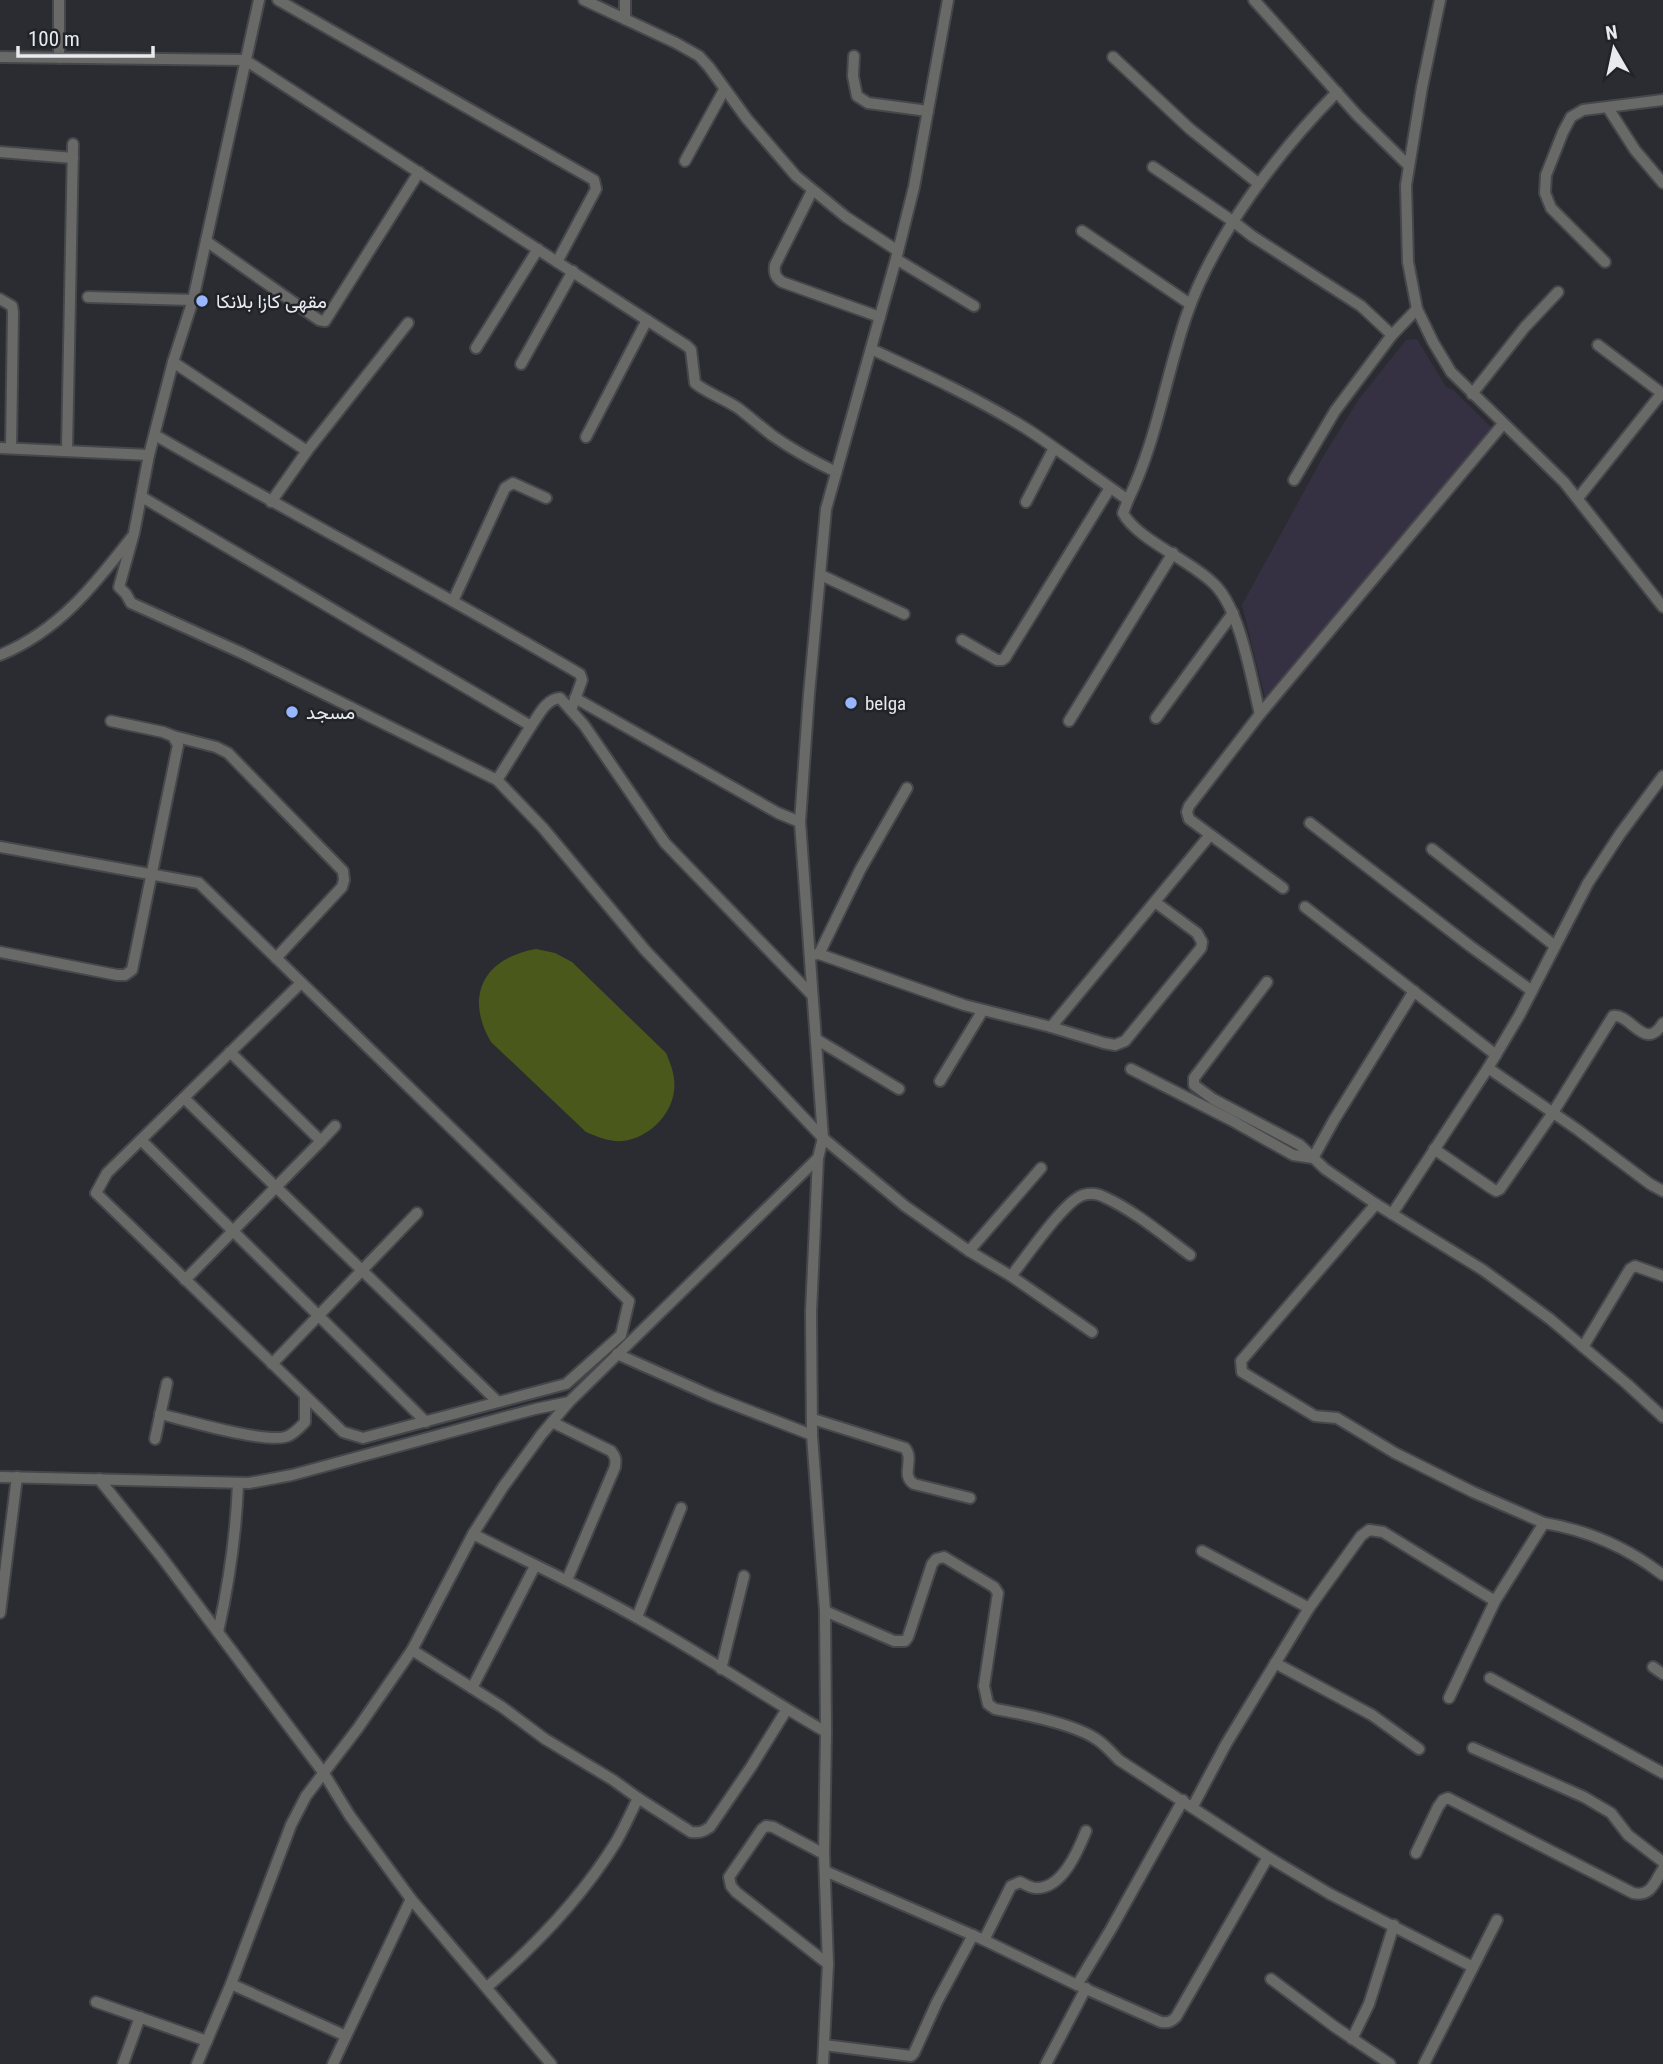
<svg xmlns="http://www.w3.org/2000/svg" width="1663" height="2064" font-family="'Roboto Condensed',Vazirmatn,sans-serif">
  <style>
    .commercial { fill: #363142 }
    .garden { fill: #4b581c }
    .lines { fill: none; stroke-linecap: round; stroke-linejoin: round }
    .minor-casing { stroke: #45474b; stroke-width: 14 }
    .minor { stroke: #696a68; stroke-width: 10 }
    .poi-dot { fill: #97b6fd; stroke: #202328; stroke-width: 2.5 }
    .labels { text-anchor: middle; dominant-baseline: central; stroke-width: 5; stroke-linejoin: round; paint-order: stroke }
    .poi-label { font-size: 19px; fill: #e8eaee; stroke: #202328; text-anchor: start }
  </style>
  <rect width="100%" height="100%" fill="#2a2c31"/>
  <polygon class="commercial" points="1417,339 1446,387 1453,390 1492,428 1490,433 1269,697 1265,697 1242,605 1324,455 1359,399 1406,340"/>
  <path class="garden" d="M536 949 555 953 572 962 666 1053C671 1065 676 1077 674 1091 671 1116 648 1138 623 1141 609 1142 598 1137 586 1132L491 1042C464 996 484 958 536 949Z"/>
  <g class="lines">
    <g class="minor-casing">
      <g id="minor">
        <polyline points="259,0 193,300 173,362 149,455 134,533 119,587 126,594 131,603 242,653 497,780 543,828 645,950 823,1138 905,1206 969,1251 1011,1276 1092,1332"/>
        <polyline points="278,0 594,180 596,189 557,262"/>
        <polyline points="584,0 676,43 699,56 709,67 747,119 796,176 846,217 898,251"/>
        <polyline points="625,0 625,19"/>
        <polyline points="1254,0 1357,115 1408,165"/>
        <polyline points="1440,0 1422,87 1406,185 1408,262 1417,309 1433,342 1451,372 1564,482 1663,607"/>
        <polyline points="854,56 853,76 857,96 868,103 928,111"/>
        <path d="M0 57 245 60 687 346 691 350 695 383C705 392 725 399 738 408 750 417 761 427 773 436 793 450 813 461 836 472"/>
        <polyline points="1113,57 1190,129 1259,184"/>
        <polyline points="59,58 59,0"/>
        <polyline points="1608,108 1635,150 1663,183"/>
        <polyline points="0,152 73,158"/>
        <polyline points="685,161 724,90"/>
        <polyline points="1153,167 1234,222 1252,236 1361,306 1392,335 1335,411 1294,480"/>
        <path d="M812 191 775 265C774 273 775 277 782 282L880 317"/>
        <polyline points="1082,231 1190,304"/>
        <polyline points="206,241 319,320 325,321 419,172"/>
        <polyline points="896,259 974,306"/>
        <polyline points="1605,262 1551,208 1545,193 1546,175 1563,132 1571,117 1583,110 1663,100"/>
        <polyline points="88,297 193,300"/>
        <polyline points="0,299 12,306 13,312 11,448"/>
        <polyline points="1392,335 1417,309"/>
        <polyline points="1598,345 1663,394"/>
        <polyline points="476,348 538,249"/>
        <path d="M871 349C925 374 979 399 1030 431 1063 453 1095 477 1128 500 1157 440 1165 379 1186 317 1213 237 1278 152 1337 92"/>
        <polyline points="173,362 307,451"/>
        <polyline points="521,364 573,271"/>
        <polyline points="1472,394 1525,327 1558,292"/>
        <path d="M155 435C295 516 439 591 580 674L582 680 571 710"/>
        <polyline points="586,437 647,320"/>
        <polyline points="0,448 149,455"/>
        <polyline points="67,450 73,144"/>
        <polyline points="142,497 531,726 497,780"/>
        <polyline points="1578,498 1661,394"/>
        <path d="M1128 500 1123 513C1137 540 1193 561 1216 586 1241 613 1251 678 1260 714"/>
        <polyline points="271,502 307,451 408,323"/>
        <polyline points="1026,502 1054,448"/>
        <polyline points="821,575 904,614"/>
        <polyline points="453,601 505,488 513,483 546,498"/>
        <polyline points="962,640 997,660 1002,660 1005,658 1110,488"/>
        <path d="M0 655C58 631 93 587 131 538"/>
        <polyline points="575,698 778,813 800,822"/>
        <polyline points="1156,718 1233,613"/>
        <polyline points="1069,721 1173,553"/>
        <path d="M531 726C539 715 546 699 560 698L584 725 665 843 812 995"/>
        <polyline points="173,736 216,747 228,753 343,871 344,880 342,887 276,958"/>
        <polyline points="1310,823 1470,946 1532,991"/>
        <polyline points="0,847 199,883 629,1301 621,1335 566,1384 363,1438 343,1432 96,1193 107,1173 301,983"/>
        <polyline points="1432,849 1555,946"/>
        <polyline points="1283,888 1189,819 1187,812 1189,806 1260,714 1503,424"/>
        <polyline points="1305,907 1496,1055"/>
        <polyline points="0,952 117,975 125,975 132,970 178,745 173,736 163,732 111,721"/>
        <polyline points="819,954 860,870 907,788"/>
        <polyline points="811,955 819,954 964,1005 1051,1027 1104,1043 1115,1045 1125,1041 1201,948 1202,942 1197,933 1155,902"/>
        <polyline points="1267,982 1194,1078 1194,1085 1213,1099 1300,1145 1325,1169 1376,1204 1483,1270 1550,1319 1627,1384 1663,1417"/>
        <polyline points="1051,1027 1210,835"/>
        <polyline points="816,1039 899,1089"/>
        <polyline points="1488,1068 1578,1130 1650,1184 1663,1191"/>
        <polyline points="1131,1069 1231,1120 1293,1155 1313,1158 1334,1120 1414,991"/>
        <polyline points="940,1081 983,1010"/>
        <polyline points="184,1098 498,1402"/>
        <polyline points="141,1140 426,1422"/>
        <polyline points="321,1141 335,1126"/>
        <path d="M1434 1149 1491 1188 1496 1191 1500 1189 1552 1114 1613 1016C1631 1013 1645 1053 1663 1023"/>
        <polyline points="818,1158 811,1312 812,1435 825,1611 826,1732 824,1854 828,1964 823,2064"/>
        <polyline points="1376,1204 1241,1361 1242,1372 1315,1416 1337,1418 1395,1453 1473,1492 1544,1523"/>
        <polyline points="1392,1214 1488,1068 1519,1016 1588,883 1620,834 1663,776"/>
        <polyline points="969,1251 1041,1168"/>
        <path d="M1011 1276C1025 1259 1064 1201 1083 1195 1090 1193 1097 1193 1104 1197 1135 1211 1163 1235 1190 1255"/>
        <polyline points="185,1280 321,1141 230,1052"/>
        <polyline points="1583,1347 1630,1269 1635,1266 1663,1276"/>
        <polyline points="617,1354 714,1397 812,1435"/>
        <polyline points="272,1364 417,1213"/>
        <path d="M160 1414C185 1420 269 1445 288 1436 295 1433 300 1427 305 1422V1396"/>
        <path d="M813 1419 905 1448C915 1460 900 1475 914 1484L970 1498"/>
        <path d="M552 1422 611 1451C616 1457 616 1460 615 1467L567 1580"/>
        <polyline points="155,1439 167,1383"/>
        <polyline points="0,1477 249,1483 292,1475 535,1409 569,1402 818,1158 823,1138 800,822 809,694 826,509 896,259 914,187 948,0"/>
        <polyline points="99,1479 160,1555 323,1772 350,1816 411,1899 551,2064"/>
        <path d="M473 1534C528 1562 585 1588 639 1619 703 1654 763 1696 826 1732"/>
        <polyline points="1202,1551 1309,1608"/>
        <path d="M825 1611 894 1641H905L908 1637 932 1564 936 1559 944 1557 994 1587 998 1593 984 1686 988 1704 995 1709C1023 1714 1077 1724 1099 1741 1106 1746 1113 1754 1119 1760L1268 1857 1330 1894 1473 1967"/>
        <polyline points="0,1613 17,1477"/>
        <polyline points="637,1617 681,1508"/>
        <path d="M218 1632C229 1583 236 1535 238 1484"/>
        <path d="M412 1650 502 1707 545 1739 613 1780 638 1798C631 1813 624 1828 616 1842 582 1897 536 1945 487 1987"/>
        <polyline points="1275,1663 1372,1715 1419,1749"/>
        <polyline points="1653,1667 1663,1674"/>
        <polyline points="721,1669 744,1576"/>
        <polyline points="1490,1678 1663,1773"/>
        <polyline points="472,1688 535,1566"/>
        <path d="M1449 1698 1495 1601 1544 1523C1587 1530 1628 1548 1663 1575"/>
        <polyline points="1473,1748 1584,1797 1611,1813 1628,1835 1663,1862"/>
        <path d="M638 1798 691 1832C699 1833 703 1832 710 1827L751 1767 787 1709"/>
        <polyline points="1193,1806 1226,1744 1309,1608 1361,1536 1369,1530 1383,1532 1495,1601"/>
        <path d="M1416 1853 1438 1807 1443 1800 1448 1798 1633 1893C1651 1897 1654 1883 1663 1869"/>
        <polyline points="824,1854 773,1827 766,1826 762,1829 729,1877 731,1886 736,1892 828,1964"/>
        <path d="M825 1871 984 1940 1077 1985 1161 2022C1168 2023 1171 2022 1176 2017L1268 1857"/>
        <path d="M984 1940 1011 1886 1020 1882C1025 1884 1031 1888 1036 1888 1062 1889 1078 1851 1086 1831"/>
        <polyline points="1271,1979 1335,2027 1390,2064"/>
        <polyline points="231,1984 346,2036 411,1899"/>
        <polyline points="1077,1985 1111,1929 1183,1800"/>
        <polyline points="96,2002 207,2041"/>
        <polyline points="1352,2039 1369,2004 1394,1925"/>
        <polyline points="824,2045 911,2056 914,2053 937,2002 973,1935"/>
        <polyline points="123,2064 140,2017"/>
        <polyline points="197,2064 231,1984 291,1825 306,1796 358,1728 412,1650 473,1534 503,1487 541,1435 569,1402"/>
        <polyline points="333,2064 346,2036"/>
        <polyline points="1046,2064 1086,1988"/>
        <polyline points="1424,2064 1497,1920"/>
      </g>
    </g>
    <use href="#minor" class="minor"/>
  </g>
  <g class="poi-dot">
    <circle cx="202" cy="301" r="7"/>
    <circle cx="851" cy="703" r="7"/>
    <circle cx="292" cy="712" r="7"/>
  </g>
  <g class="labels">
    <g class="poi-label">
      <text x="216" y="301">مقهى كازا بلانكا</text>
      <text x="865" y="703">belga</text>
      <text x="306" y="712">مسجد</text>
    </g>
  </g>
  <g transform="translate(1614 49) rotate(351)" stroke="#202328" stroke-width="5" paint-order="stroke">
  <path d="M0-5L12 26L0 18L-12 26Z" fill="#e8eaee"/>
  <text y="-10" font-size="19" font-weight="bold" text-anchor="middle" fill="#e8eaee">N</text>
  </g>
  <path d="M18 46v10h135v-10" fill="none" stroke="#e8eaee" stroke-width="3.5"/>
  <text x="28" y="46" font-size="21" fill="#e8eaee" stroke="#202328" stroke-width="5" paint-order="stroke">100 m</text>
</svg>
